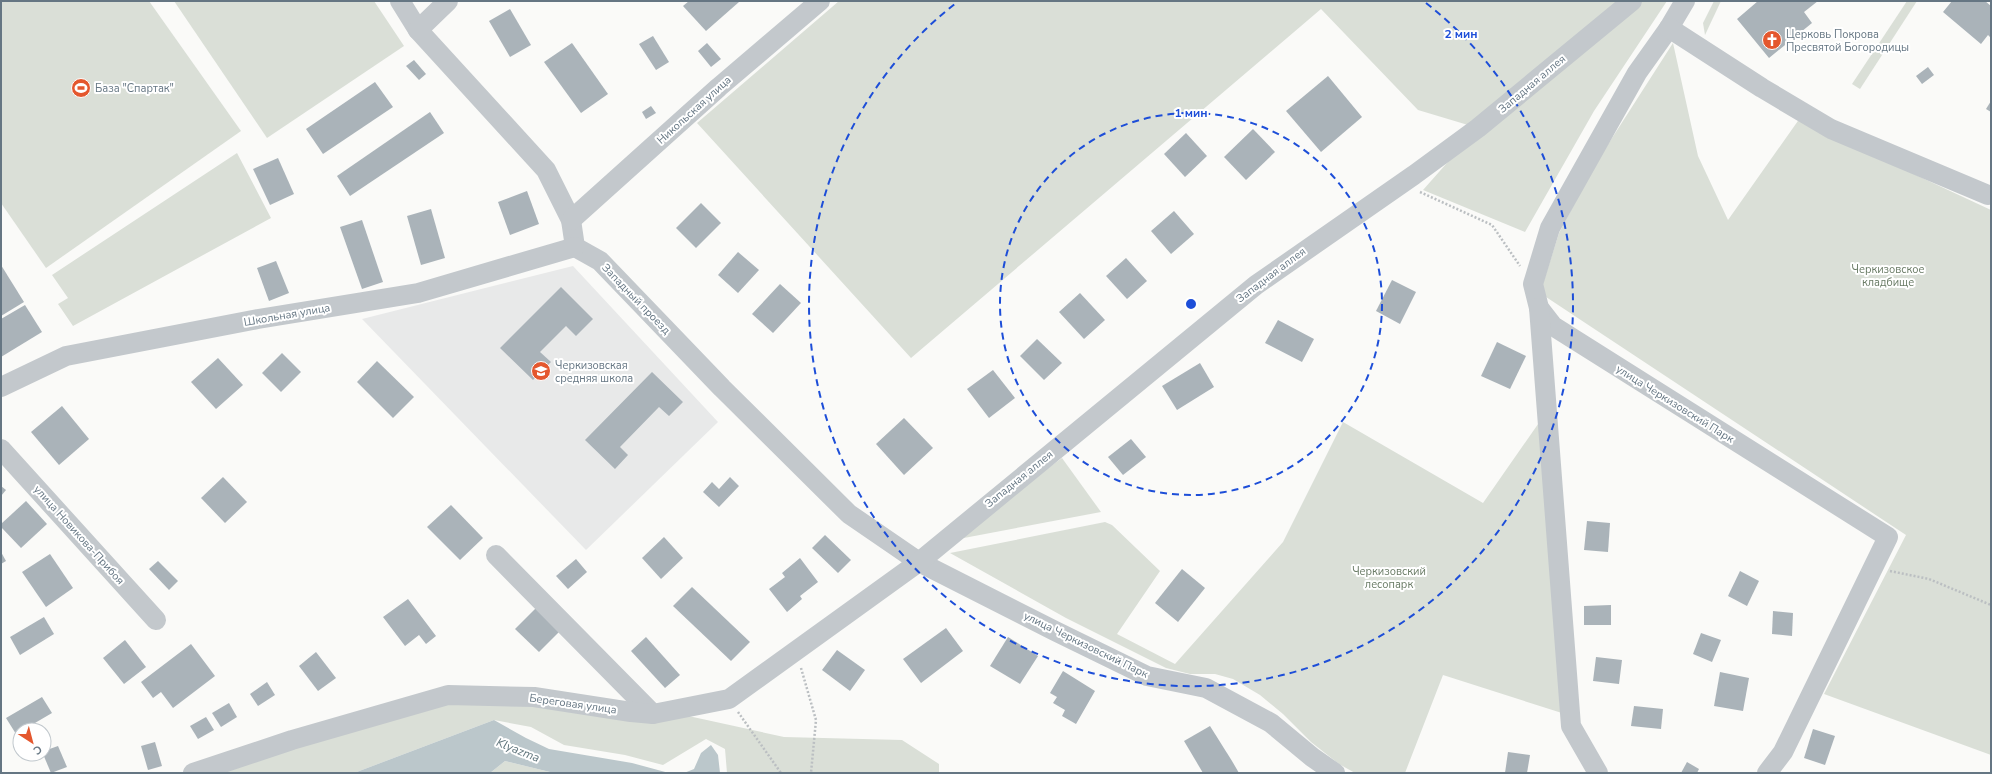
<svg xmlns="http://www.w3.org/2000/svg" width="1992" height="774" font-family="'Nunito Sans',sans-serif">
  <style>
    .built { fill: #e8e9e9 }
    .green { fill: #dadfd7 }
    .water { fill: #bbc7cb }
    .building { fill: #aab3b9 }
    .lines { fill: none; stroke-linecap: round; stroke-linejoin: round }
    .path { stroke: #bbbfc2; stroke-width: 2.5; stroke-dasharray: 2 2; stroke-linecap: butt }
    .minor { stroke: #c3c8cc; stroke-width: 20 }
    .ring { fill: none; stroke: #1d4ed8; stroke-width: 2; stroke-dasharray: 7 5 }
    .labels { text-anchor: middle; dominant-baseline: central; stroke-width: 4; stroke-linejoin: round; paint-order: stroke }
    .poi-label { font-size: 11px; fill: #657683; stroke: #fff; text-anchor: start }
    .street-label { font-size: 11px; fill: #657683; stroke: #fff }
    .park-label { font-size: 11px; fill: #687a64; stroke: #fff }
    .water-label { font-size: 12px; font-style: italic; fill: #60757c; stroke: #fff }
    .centre { fill: #1d4ed8; stroke: #fff; stroke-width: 2 }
    .ring-label { font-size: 12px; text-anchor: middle; font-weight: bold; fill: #1d4ed8; stroke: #fff; stroke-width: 4; stroke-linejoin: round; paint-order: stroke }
  </style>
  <rect width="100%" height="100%" fill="#fafaf8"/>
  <polygon class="built" points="573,266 718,422 586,550 362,319"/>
  <g class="green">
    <polygon points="1,1 149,1 241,131 46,268 1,203"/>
    <polygon points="174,1 374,1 404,46 267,138"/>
    <polygon points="839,1 1667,1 1594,111 1525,232 1423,190 1478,128 1418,110 1321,9 911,358 697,123"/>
    <polygon points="1714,1 1721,1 1705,35 1703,23"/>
    <polygon points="1907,1 1917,1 1860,89 1852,84"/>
    <polygon points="1673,43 1698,156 1728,220 1800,118 1845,142 1991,210 1991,755 1824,694 1906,535 1540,293 1559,233 1596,163"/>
    <polygon points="237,153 271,218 73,326 58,304 68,298 52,275"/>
    <polygon points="1552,404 1565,714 1443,675 1405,773 1355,773 1339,764 1311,742 1283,714 1260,695 1233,679 1215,674 1190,674 1166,668 1066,618 950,553 1105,522 1112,525 1160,571 1117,634 1175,664 1283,542 1343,422 1483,503"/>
    <polygon points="1062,458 1101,512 948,541"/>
    <polygon points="448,695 638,705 784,737 902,740 939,764 939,773 727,773 725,749 706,739 663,765 625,755 564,745 531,727 494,720 354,773 200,773"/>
    <polygon points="505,761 554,773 490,773"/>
  </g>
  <g class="water">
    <polygon points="494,720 526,738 549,749 632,763 669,773 554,773 505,761 490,773 354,773"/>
    <polygon points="711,745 718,755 720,773 684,773 694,769 701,753"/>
  </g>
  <g class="building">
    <polygon points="689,1 738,1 739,2 706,31 683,6"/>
    <polygon points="1758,1 1818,1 1804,12 1812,23 1769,58 1737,19"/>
    <polygon points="1952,1 1985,1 1991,6 1991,38 1988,35 1981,44 1943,12"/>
    <polygon points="510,9 531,45 510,57 489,21"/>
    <polygon points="653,36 669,62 656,70 639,44"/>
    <polygon points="572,43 608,94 581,113 544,62"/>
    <polygon points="707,43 721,59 711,67 698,51"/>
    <polygon points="414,60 426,74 419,80 406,66"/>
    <polygon points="1928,67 1934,75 1922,84 1916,76"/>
    <polygon points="1328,76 1362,117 1321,152 1286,111"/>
    <polygon points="375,82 393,107 323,154 306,129"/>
    <polygon points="1991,101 1991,112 1986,109"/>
    <polygon points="651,106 656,113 646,119 642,112"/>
    <polygon points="430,112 444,133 350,196 337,176"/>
    <polygon points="1253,129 1275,152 1246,180 1224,157"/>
    <polygon points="1186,133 1207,156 1185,177 1164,154"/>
    <polygon points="278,158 294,194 270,205 253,169"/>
    <polygon points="527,191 539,224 510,235 498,202"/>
    <polygon points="701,203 721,223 696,248 676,228"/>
    <polygon points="431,209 445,258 421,265 407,216"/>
    <polygon points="1174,211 1194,234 1171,254 1151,231"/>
    <polygon points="362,220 383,282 362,289 340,227"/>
    <polygon points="738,252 759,270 738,293 718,275"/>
    <polygon points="1126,258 1147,281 1127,299 1106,276"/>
    <polygon points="276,261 289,293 269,301 257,268"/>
    <polygon points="1,265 24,302 1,316"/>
    <polygon points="1392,280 1416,292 1400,324 1376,311"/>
    <polygon points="780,284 801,303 773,333 752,314"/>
    <polygon points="561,287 593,319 576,336 566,326 540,352 551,362 533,380 500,348"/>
    <polygon points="1080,293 1105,320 1084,339 1059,312"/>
    <polygon points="25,305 42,332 1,357 1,319"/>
    <polygon points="1278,320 1314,339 1302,362 1265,343"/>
    <polygon points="1037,339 1062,363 1044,380 1020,356"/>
    <polygon points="1497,342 1526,356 1510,389 1481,376"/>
    <polygon points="282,353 301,372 281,392 262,373"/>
    <polygon points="218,358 243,385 216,409 191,382"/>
    <polygon points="377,361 414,397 393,418 357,382"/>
    <polygon points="1200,363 1214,387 1177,410 1162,386"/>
    <polygon points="993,370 1015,398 989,418 967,389"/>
    <polygon points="652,372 683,402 669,416 659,407 620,447 628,455 615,469 585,440"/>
    <polygon points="62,406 89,439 59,465 31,432"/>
    <polygon points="904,418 933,448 904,475 876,444"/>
    <polygon points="1131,439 1146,457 1123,475 1108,457"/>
    <polygon points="223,477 247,502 225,523 201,498"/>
    <polygon points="730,477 739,486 719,507 703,492 712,482 719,489"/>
    <polygon points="1,486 6,490 1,496"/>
    <polygon points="26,501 47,524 21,548 1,527 1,524"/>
    <polygon points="451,505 483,538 460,560 427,527"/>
    <polygon points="1587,521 1610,523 1608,552 1584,550"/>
    <polygon points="825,535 851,560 838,573 812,548"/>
    <polygon points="664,537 683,558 661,579 642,558"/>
    <polygon points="1,552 6,561 1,564"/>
    <polygon points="50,554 73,588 46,607 22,572"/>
    <polygon points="800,558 818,582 800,596 802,599 787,612 769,589 785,577 782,573"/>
    <polygon points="576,559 587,572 568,589 556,576"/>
    <polygon points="158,561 178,581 169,590 149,569"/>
    <polygon points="1182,569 1205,588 1178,622 1155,603"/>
    <polygon points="1740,571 1759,581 1747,606 1728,596"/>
    <polygon points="692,587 750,642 731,661 673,606"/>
    <polygon points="408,599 436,636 426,644 419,635 405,646 383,617"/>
    <polygon points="1611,605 1611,625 1584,625 1584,606"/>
    <polygon points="537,607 561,630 539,652 515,629"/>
    <polygon points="1773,611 1793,613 1792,636 1772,634"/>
    <polygon points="44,617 54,634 20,655 10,637"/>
    <polygon points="946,628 963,651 921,683 903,659"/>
    <polygon points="1701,633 1721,640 1712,662 1693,654"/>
    <polygon points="646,637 680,675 665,688 631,651"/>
    <polygon points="1008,637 1038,656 1020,684 990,666"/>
    <polygon points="125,640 146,667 124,684 103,658"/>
    <polygon points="191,644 215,676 173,708 161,692 153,698 141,682"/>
    <polygon points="837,650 865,670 850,691 822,670"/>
    <polygon points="316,652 336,678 318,691 299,666"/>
    <polygon points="1596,657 1622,660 1619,684 1593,681"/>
    <polygon points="1063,671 1095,691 1076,724 1062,716 1065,710 1053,703 1057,697 1050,693"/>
    <polygon points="1720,672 1749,678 1743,711 1714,706"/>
    <polygon points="267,682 275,695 258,706 250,694"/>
    <polygon points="42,697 52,713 23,730 20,730 16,734 6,718"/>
    <polygon points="229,703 237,717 221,727 212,713"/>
    <polygon points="1634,706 1663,709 1661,729 1631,726"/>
    <polygon points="206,717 214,730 198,739 190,726"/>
    <polygon points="1210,726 1232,761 1239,773 1203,773 1184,741"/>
    <polygon points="1813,729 1835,736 1825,765 1804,758"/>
    <polygon points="155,742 162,766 148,770 141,746"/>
    <polygon points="58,746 67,767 51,773 43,754 44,751"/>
    <polygon points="1508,752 1530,755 1527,773 1505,773"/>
    <polygon points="1687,762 1699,769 1697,773 1681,773"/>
  </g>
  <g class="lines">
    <g class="path">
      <polyline points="1420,192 1492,225 1520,266"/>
      <polyline points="1890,571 1929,579 1991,605"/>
      <polyline points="801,668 816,720 811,773"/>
      <polyline points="738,712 781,773"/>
    </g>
    <g class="minor">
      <polyline points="400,1 418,30 546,170 571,220 575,247 600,261 722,388 849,514 919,562 1055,631 1147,676 1206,688 1271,723 1312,757 1335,773"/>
      <polyline points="1685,1 1669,28 1637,73 1550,228 1533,284 1539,308 1553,326 1888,537 1783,752 1767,773"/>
      <polyline points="1669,28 1762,88 1831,129 1988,195"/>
      <polyline points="418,30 448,1"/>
      <polyline points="571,220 719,87 820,1"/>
      <polyline points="1539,308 1571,726 1598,773"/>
      <polyline points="1,387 66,356 258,319 418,293 575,247"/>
      <polyline points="1,449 156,620"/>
      <polyline points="496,555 653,714"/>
      <polyline points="193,773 292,740 448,695 534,697 631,712 653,714 729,699 919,562 1256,285 1414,175 1478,128 1632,1"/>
    </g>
  </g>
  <g class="ring">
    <circle cx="1191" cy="304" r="191"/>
    <path d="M1426 3A382 382 0 1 1 956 3"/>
  </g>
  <defs>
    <g id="church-disc" transform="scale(1)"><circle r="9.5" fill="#e4572e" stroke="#fff"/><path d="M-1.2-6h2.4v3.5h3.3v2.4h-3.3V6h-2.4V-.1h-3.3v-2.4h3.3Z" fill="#fff"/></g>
    <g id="stadium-disc" transform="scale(1)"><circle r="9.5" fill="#e4572e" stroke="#fff"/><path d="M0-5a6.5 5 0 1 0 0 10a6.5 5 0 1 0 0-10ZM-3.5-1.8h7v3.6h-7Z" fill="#fff"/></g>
    <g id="school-disc" transform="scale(1)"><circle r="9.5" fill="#e4572e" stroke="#fff"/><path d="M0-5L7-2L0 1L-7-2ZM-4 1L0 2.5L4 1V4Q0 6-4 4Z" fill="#fff"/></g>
  </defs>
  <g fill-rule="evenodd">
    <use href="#church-disc" x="1772" y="40"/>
    <use href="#stadium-disc" x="81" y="88"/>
    <use href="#school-disc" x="541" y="371"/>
  </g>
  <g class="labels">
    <g class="poi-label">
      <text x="1786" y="34">Церковь Покрова<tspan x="1786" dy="13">Пресвятой Богородицы</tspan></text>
      <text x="95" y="88">База "Спартак"</text>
      <text x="555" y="365">Черкизовская<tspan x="555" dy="13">средняя школа</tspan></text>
    </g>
    <g class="street-label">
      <text transform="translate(1532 84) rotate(-40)">Западная аллея</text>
      <text transform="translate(694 110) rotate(-42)">Никольская улица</text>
      <text transform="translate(1271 275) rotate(-37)">Западная аллея</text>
      <text transform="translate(636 299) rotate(46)">Западный проезд</text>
      <text transform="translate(287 315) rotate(-10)">Школьная улица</text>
      <text transform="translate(1675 404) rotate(32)">улица Черкизовский Парк</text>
      <text transform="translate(1019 479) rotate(-39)">Западная аллея</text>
      <text transform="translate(79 535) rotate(48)">улица Новикова-Прибоя</text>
      <text transform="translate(1086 645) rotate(26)">улица Черкизовский Парк</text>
      <text transform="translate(573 704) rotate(8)">Береговая улица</text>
    </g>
    <g class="park-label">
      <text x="1888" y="269">Черкизовское<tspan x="1888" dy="13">кладбище</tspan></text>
      <text x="1389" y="571">Черкизовский<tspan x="1389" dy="13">лесопарк</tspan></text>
    </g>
    <g class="water-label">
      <text transform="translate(518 750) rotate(22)">Klyazma</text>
    </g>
  </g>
  <circle cx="1191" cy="304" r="6" class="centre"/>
  <g class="ring-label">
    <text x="1461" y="38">2 мин</text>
    <text x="1191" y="117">1 мин</text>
  </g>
  <rect width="1992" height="774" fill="none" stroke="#657683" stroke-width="4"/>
  <g transform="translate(32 742) rotate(144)"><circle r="19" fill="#ffffff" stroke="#c1c8cd"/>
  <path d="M0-3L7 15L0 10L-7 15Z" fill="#e4572e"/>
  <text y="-6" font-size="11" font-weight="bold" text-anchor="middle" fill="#657683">С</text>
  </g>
</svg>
